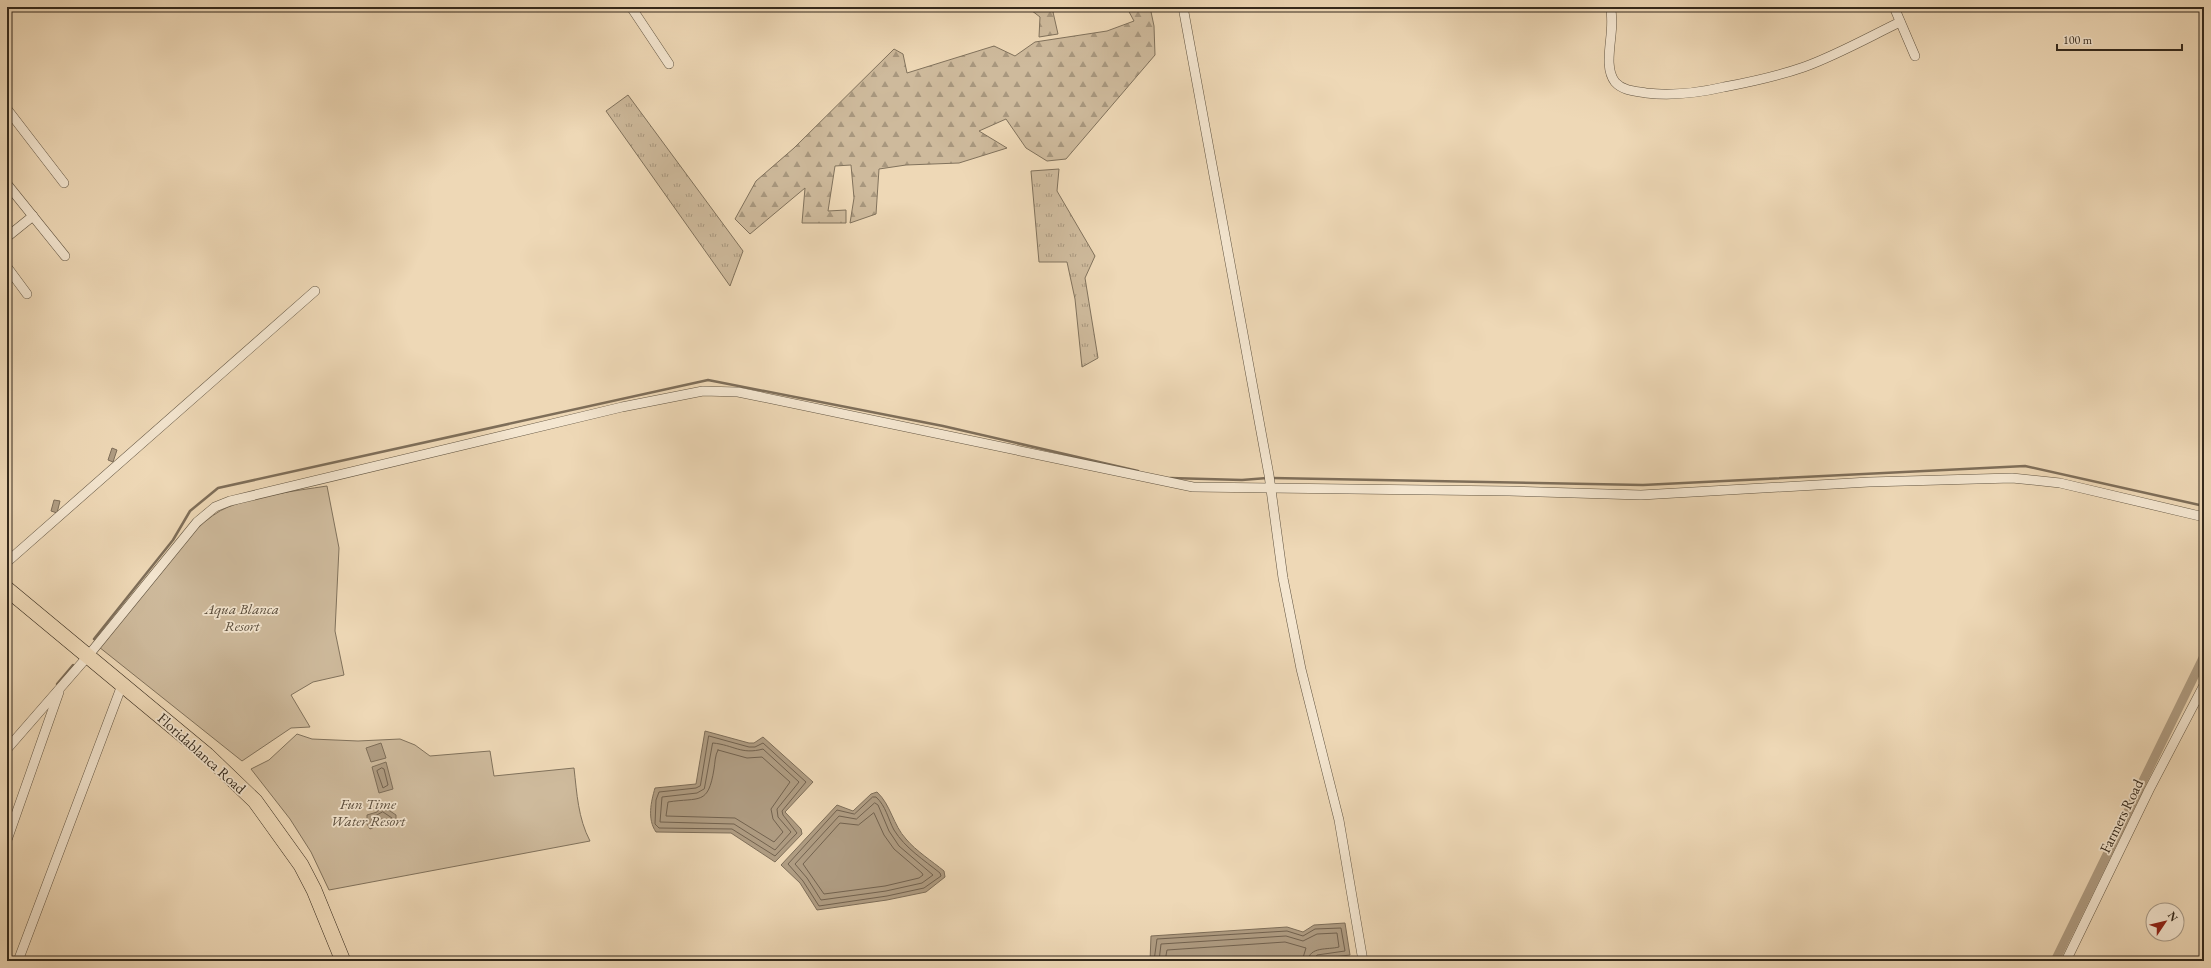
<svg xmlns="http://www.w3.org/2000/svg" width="2211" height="968" font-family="'EB Garamond',serif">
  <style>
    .grass { fill: url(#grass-tufts); stroke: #81725c }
    .forest { fill: url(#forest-firs); stroke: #81725c }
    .green { fill: #ceba9c; stroke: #81725c }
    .water { fill: #af9c82; stroke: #7e6e59 }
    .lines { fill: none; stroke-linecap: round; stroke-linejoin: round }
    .shore { stroke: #72624f; stroke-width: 1 }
    .stream { stroke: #7e6e59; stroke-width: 2.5 }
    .canal { stroke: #af9c82; stroke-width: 9 }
    .street-casing { stroke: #625542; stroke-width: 10 }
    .primary-casing { stroke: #34291c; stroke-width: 16 }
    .street { stroke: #f4e6d0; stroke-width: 9 }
    .primary { stroke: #eed8b6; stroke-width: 15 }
    .labels { text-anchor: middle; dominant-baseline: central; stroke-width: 3.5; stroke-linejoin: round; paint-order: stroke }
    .park-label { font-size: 15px; font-style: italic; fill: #5a4d3c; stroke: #f4e6d0 }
    .street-label { font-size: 15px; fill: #34291c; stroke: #f4e6d0 }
  </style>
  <defs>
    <pattern id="grass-tufts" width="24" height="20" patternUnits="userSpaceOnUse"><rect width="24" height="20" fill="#ceba9c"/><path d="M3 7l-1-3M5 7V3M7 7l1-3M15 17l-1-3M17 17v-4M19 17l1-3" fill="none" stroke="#a8977e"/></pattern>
    <pattern id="forest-firs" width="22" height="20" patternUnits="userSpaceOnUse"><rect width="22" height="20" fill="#ceba9c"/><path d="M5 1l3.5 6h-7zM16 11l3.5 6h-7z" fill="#a8977e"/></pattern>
  </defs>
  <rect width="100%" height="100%" fill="#eed8b6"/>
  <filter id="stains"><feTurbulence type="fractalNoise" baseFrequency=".005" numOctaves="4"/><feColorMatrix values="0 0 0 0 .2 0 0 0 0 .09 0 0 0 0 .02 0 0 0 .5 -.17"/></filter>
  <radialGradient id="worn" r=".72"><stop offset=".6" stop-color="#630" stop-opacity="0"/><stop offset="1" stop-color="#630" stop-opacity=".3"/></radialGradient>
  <g class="grass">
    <polygon points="628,95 743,251 730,286 606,111"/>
    <polygon points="1059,169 1057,191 1095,256 1085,278 1098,358 1082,367 1075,299 1067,262 1039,262 1031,171"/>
  </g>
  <g class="forest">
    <polygon points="1027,7 1067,7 1053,12 1058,34 1039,37 1040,17"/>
    <polygon points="1112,7 1150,7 1154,26 1155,55 1066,159 1047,161 1026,148 1006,119 979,131 1007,148 959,163 906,165 879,169 876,214 850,223 854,198 851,165 835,166 828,211 846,210 846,223 802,223 805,188 750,234 735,219 756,181 794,148 894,49 903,54 907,73 994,46 1015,56 1035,42 1107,31 1134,21 1127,8"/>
  </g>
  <g class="green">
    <path d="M327 486 339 548 335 631 344 675 313 682 291 695 310 727 291 728 242 761 99 647C127 612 189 522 228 507 260 495 294 491 327 486Z"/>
    <path d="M297 734 312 739 358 741 400 739 415 745 430 756 490 751 494 776 574 768C577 794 578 818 590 841L329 890 311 852 290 819 251 769 269 760Z"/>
  </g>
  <g class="water">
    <polygon points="112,448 117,450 113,462 108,460"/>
    <polygon points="54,500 60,501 57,513 51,511"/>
    <path d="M705 731 749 743H754L763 737 813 782 785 812 801 829 802 834 775 862 731 833 656 832C647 819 651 802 655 788L696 784Z"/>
    <polygon points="381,743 386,758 371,762 366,748"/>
    <polygon points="386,762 393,789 379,793 372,767"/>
    <path d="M877 792C891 805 893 825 906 839 916 851 932 861 944 871L945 877 926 892 887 900 817 910 800 883 781 865 837 805 853 811 871 794Z"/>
    <polygon points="380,807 384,807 396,815 396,823 390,826 383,823 370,829 367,824 367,815 377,812"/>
    <polygon points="1345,923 1350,955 1300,961 1150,961 1151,936 1287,927 1303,932 1314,925"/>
  </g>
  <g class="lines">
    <g class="shore">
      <polygon points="709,736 749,747 755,747 763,743 806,782 782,811 783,815 797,833 775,856 732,829 659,828 655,824 656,800 659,792 696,788 700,786"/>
      <path d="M713 743C734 745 741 755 763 749L799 782 777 809 778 817 791 832 775 850 734 824 660 822 662 797 697 793 704 789Z"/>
      <path d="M718 750 747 758 762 757 790 782 771 809 773 819 783 832 774 842 735 818 666 816 668 802C700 797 708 806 714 769 715 763 715 755 718 750Z"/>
      <polygon points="382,768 384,769 388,785 383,788 377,771"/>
      <path d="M873 797H876C886 806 888 819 894 830 905 848 924 860 940 873L941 876 924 888 887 896 819 906 803 881 788 864 837 810 854 814Z"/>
      <polygon points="875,803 878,805 889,831 899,846 933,875 922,883 886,891 821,900 807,878 795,864 839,816 856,819"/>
      <polygon points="383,812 392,818 392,821 382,819 371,823 372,818"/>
      <polygon points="874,813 884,835 894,849 922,873 923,875 919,878 885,886 824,894 803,864 840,823 858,825"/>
      <polyline points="1154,961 1157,939 1287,931 1303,936 1315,929 1341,928 1345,951 1317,955 1313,961"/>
      <path d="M1159 961 1161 944 1286 936 1303 941 1317 934 1337 933 1339 947C1328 950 1309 946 1308 961"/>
      <polyline points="1165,961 1167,950 1285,942 1306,948 1302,961"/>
    </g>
    <g class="stream">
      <polyline points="1170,478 1242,480 1267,478"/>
      <polyline points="1272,478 1643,485 2025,466 2204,506"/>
      <polyline points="94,639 173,540 190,511 218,488 708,380 943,426 1138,471"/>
      <polyline points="57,684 73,665"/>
    </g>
    <polyline class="canal" points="2055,961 2204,656"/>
    <g class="street-casing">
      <g id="street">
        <polyline points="631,7 669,64"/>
        <polyline points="1183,7 1269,475 1283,578 1301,669 1339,820 1363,961"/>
        <path d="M1610 7C1617 29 1601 64 1615 82 1623 91 1635 91 1646 93 1672 96 1698 93 1724 87 1751 82 1778 76 1804 67 1837 55 1869 37 1900 22"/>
        <polyline points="1894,7 1915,56"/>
        <polyline points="7,109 64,183"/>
        <polyline points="7,184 65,256"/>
        <polyline points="7,237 33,216"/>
        <polyline points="7,267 27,294"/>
        <polyline points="7,562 315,291"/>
        <polyline points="7,749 88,656 197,522 215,507 230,501 622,407 703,391 738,392 1193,487 1509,491 1641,495 1869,482 2012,478 2060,483 2204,517"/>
        <polyline points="7,840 59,692"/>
        <polyline points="18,961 122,685"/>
        <polyline points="2066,961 2149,790 2204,685"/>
      </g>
    </g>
    <g class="primary-casing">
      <polyline id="primary" points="7,589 207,755 255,801 301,865 314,890 343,961"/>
    </g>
    <use href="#street" class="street"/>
    <use href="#primary" class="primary"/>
  </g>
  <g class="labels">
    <g class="park-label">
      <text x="242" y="608">Aqua Blanca<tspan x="242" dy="17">Resort</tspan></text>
      <text x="368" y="803">Fun Time<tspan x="368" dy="17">Water Resort</tspan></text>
    </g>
    <g class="street-label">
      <text transform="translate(202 753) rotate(42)">Floridablanca Road</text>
      <text transform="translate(2121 816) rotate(-64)">Farmers Road</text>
    </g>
  </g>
  <rect width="2211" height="968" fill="none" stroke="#eed8b6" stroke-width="24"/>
  <rect x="8" y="8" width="2195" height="952" fill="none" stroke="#34291c" stroke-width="2"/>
  <rect x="12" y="12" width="2187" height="944" fill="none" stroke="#34291c"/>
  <g transform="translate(2165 922) rotate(55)"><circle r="19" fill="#f4e6d0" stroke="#a79a88"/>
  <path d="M0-3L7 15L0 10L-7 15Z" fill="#8f2418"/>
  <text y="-6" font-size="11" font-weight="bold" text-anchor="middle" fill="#34291c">N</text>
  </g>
  <path d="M2057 44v6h125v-6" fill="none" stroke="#34291c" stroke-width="2"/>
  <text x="2063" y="44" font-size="12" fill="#34291c" stroke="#f4e6d0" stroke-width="3" paint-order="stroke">100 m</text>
  <rect width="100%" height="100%" filter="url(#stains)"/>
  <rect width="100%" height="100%" fill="url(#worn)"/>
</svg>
